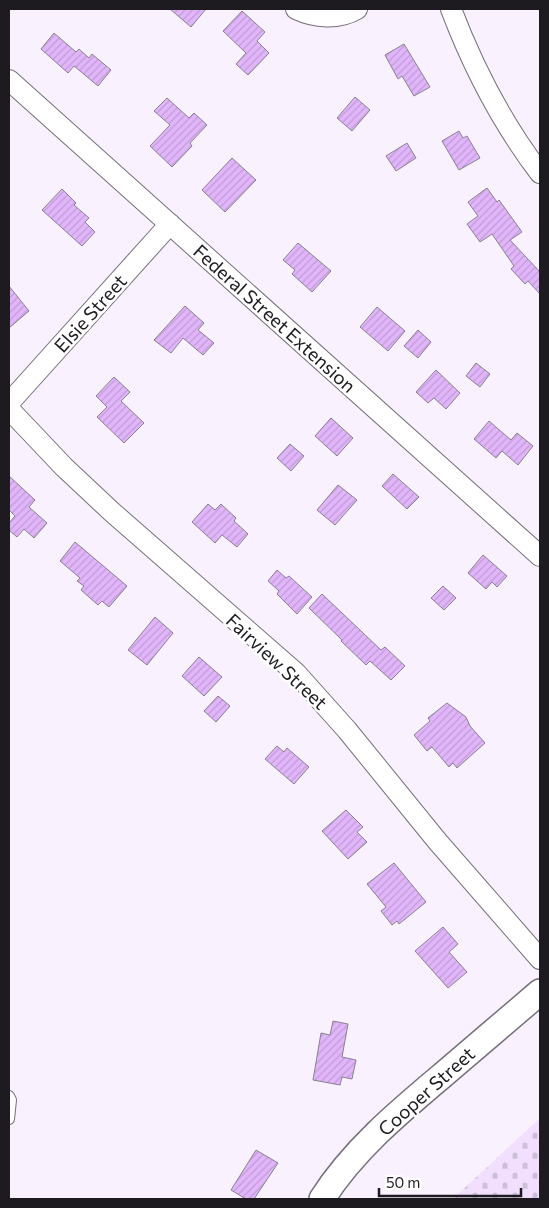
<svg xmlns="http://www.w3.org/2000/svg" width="549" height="1208" font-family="Commissioner,sans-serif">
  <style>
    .cemetery { fill: url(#cemetery-stones) }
    .building { fill: url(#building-hatch); stroke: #89818f }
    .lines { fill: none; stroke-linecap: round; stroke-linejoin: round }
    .service-casing { stroke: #776f7c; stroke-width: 12 }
    .minor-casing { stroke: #776f7c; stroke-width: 22 }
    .tertiary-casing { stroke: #776f7c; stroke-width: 28 }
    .service { stroke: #fff; stroke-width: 10 }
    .minor { stroke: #fff; stroke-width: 20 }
    .tertiary { stroke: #fff; stroke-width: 25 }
    .labels { text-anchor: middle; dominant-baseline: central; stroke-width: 5; stroke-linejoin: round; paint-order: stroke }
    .street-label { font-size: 19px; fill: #1e1b20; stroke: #fff }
  </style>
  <defs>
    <pattern id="cemetery-stones" width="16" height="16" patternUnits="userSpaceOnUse" patternTransform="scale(1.25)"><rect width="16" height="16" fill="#f1dffd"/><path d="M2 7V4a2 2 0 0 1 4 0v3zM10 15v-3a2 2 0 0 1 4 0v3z" fill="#cebfd9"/></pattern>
    <pattern id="building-hatch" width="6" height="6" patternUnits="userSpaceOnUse" patternTransform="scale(1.25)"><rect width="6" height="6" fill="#e1b5fa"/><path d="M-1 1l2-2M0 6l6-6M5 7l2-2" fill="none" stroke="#c19bd6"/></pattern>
  </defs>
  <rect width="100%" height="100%" fill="#f9f1fe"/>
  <polygon class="cemetery" points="540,1118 540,1199 457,1199 455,1197"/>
  <g class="building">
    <polygon points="170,9 206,9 191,27"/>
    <polygon points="242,11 265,32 257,41 269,53 248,75 236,64 246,53 223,31"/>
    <polygon points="54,33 76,52 79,49 89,58 92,54 111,70 98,86 74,66 68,73 41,49"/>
    <polygon points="404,44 430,87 414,96 402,76 398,79 385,55"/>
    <polygon points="355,97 370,110 352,131 337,118"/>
    <polygon points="167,98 189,118 194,113 207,125 190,143 192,146 172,167 150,146 170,125 154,111"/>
    <polygon points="459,131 463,138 467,136 480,158 459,170 442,141"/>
    <polygon points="407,143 416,158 396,171 386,156"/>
    <polygon points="232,158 256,180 225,212 202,190"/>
    <polygon points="487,188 497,202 499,200 522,232 510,240 540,272 540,294 528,281 525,284 511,269 514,266 492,234 480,242 467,224 478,216 468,202"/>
    <polygon points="62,189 76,203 74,205 89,218 85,222 95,232 82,246 42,210"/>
    <polygon points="298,243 331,271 312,292 292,274 295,270 283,260"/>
    <polygon points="9,286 29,311 9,328"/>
    <polygon points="185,306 204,323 198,330 214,343 203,355 183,338 171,353 154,340"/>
    <polygon points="377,307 405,331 388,351 360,327"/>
    <polygon points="418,330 431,342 418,358 404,346"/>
    <polygon points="476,363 490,374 480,387 466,376"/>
    <polygon points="436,370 460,393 446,409 434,398 428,403 416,392"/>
    <polygon points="114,377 130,392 121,401 144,423 124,443 97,417 107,407 96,396"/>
    <polygon points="331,418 353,438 337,456 315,436"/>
    <polygon points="489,421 511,440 517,433 533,446 518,465 502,451 496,458 474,439"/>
    <polygon points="290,444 304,456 291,471 277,458"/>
    <polygon points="393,474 419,497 407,509 382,486"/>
    <polygon points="9,476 35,500 29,507 47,523 34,538 24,529 17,537 9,530 9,523 15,516 9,510"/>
    <polygon points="338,485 357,500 335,525 317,510"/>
    <polygon points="208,504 215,510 221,504 236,518 234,521 248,534 237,547 222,535 215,543 192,522"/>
    <polygon points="75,542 127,586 109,607 102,601 98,605 81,590 84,586 77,581 80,578 60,561"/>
    <polygon points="483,555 507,576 497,587 492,582 486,589 468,573"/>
    <polygon points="277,570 286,578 289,576 312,597 297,614 277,594 279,591 268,581"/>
    <polygon points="443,586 456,598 444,610 431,598"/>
    <polygon points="322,594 381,650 385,647 405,666 391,680 370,661 366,665 341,641 342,640 309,608"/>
    <polygon points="155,617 173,633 147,665 128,650"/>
    <polygon points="199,657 222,677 204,696 182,676"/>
    <polygon points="218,696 230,706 216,722 204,711"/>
    <polygon points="447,703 466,717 470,726 485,743 457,768 453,763 449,767 432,747 427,751 414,735 430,721 428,718"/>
    <polygon points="277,746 284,752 287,748 309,767 294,784 265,759"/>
    <polygon points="346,810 363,827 357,832 367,842 348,859 322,831"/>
    <polygon points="394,863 426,902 399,924 397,921 392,925 381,911 386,907 367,884"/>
    <polygon points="443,927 458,944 449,952 467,972 448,988 415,951"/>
    <polygon points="333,1021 348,1024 342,1057 356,1060 352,1079 342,1077 340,1085 313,1080 321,1033 330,1035"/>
    <polygon points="256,1150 278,1163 254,1199 246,1199 231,1190"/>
  </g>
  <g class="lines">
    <g class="service-casing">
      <polyline id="service" points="9,1096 11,1100 9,1119"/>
    </g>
    <g class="minor-casing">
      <g id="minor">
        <path d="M296 9C315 18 338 20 357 9"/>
        <path d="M451 9C473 67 502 123 540 173"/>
        <polyline points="9,80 540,556"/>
        <polyline points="9,403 170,224"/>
        <polyline points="9,409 64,467 112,512 296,673 347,730 438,842 540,959"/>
      </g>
    </g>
    <g class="tertiary-casing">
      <path id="tertiary" d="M322 1199C353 1150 400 1111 444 1074 476 1047 508 1019 540 992"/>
    </g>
    <use href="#service" class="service"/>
    <use href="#minor" class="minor"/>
    <use href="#tertiary" class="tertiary"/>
  </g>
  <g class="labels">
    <g class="street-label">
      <text transform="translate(90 313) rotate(-48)">Elsie Street</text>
      <text transform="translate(275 318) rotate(42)">Federal Street Extension</text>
      <text transform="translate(277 661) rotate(43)">Fairview Street</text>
      <text transform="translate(426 1091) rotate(-42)">Cooper Street</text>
    </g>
  </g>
  <rect width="549" height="1208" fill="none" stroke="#1e1b20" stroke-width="20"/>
  <path d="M379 1188v8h142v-8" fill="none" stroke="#1e1b20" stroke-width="2.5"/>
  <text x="386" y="1188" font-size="15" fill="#1e1b20" stroke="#ffffff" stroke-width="4" paint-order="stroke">50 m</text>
</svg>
